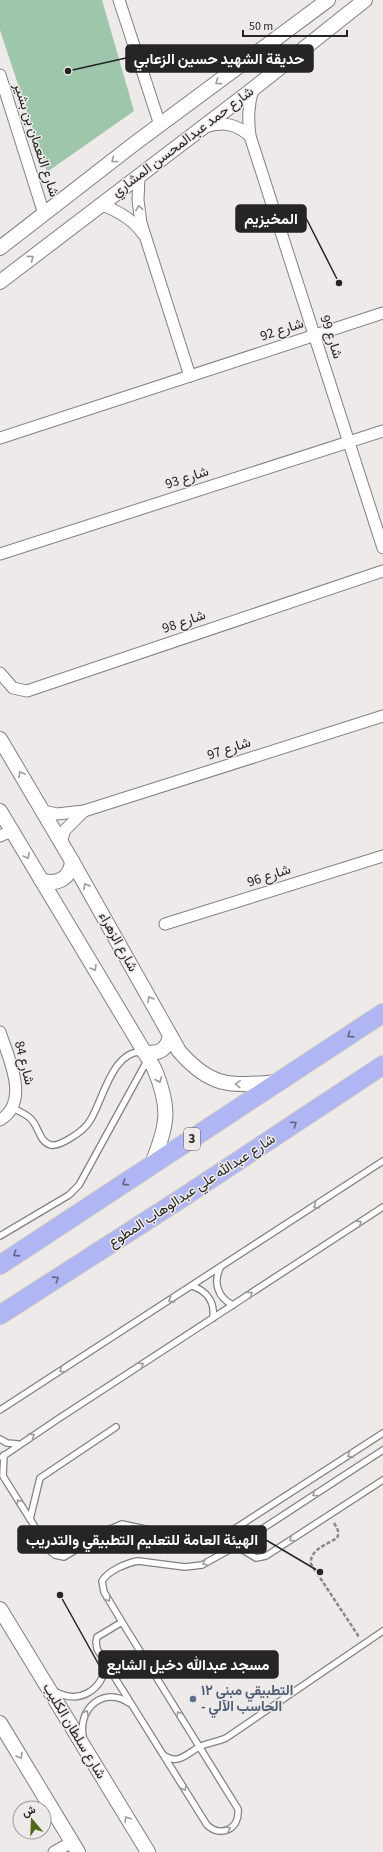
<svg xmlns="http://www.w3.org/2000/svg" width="383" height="1852" font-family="'Source Sans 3',Vazirmatn,sans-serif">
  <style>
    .park { fill: #9dc6ab }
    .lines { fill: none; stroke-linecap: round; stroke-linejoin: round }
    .service-casing { stroke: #83807f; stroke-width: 8 }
    .minor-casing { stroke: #83807f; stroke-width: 13 }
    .tertiary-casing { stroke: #83807f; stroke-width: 16 }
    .primary-casing { stroke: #c7c6c6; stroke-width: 20 }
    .path { stroke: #8b8888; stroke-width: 2.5; stroke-dasharray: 4 2; stroke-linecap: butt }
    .service { stroke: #fff; stroke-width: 5.5 }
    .minor { stroke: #fff; stroke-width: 11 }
    .tertiary { stroke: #fff; stroke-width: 14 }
    .primary { stroke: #b0b5f4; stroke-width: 18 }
    .oneway { stroke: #9d9c9c }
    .oneway2 { stroke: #646582 }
    .service-dot { fill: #5c6f8a; stroke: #edeae9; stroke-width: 1.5 }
    .labels { text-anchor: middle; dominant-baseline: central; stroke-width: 3; stroke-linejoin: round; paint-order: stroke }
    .shield { fill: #edeae9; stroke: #625f5f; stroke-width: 1 }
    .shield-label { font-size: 13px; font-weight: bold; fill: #262424 }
    .street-label { font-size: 14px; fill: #262424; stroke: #edeae9 }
    .service-label { font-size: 14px; font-weight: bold; fill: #4e5e75; stroke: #edeae9; text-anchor: start }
    .leader { fill: none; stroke: #262424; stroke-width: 1.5 }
    .callout-dot { fill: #262424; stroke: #edeae9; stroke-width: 1.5 }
    .callout { fill: #262424; stroke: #262424; stroke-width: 1.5 }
    .callout-label { font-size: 15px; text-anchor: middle; font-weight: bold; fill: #fff }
  </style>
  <rect width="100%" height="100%" fill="#edeae9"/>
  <polygon class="park" points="0,0 102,0 134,111 47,172 0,30"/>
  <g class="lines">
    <g class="service-casing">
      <g id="service">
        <path d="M13 1108C18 1111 26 1114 31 1119 39 1127 39 1142 51 1145 57 1146 64 1142 69 1139 76 1135 87 1127 91 1119 103 1099 113 1050 142 1052"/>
        <polyline points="0,1236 69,1195 79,1185 148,1059"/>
        <path d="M220 1268C213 1283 218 1298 233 1305"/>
        <path d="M192 1286C207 1291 215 1302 213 1318"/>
        <polyline points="0,1410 383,1161"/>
        <polyline points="0,1439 7,1443 18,1444"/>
        <polyline points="4,1455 3,1476 50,1551 55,1555 64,1557 108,1530 122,1524 206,1542 222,1537 383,1433"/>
        <polyline points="2,1457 58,1419 383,1207"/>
        <polyline points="30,1519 40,1478 116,1427"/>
        <polyline points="236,1546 256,1558 266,1556 383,1480"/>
        <path d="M122 1622 97 1637 96 1642 97 1649 207 1825C221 1838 240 1829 238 1809L122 1622 104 1592 102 1581C108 1571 126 1563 138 1561L185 1567 202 1565 236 1546 383 1450"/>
        <path d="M54 1691C79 1705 102 1691 106 1664"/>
        <path d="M83 1736C78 1708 104 1686 129 1703"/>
        <path d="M165 1756C178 1765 188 1753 199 1747 207 1743 217 1742 226 1738L383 1631"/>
      </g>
    </g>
    <g class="minor-casing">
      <g id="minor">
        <polyline points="119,0 160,125"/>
        <polyline points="0,75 44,214"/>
        <path d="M253 89C248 106 248 119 250 136L383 548"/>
        <path d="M205 127C223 121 236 124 250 136"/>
        <polyline points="139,177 138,200 141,223 190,376"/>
        <path d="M102 205C118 211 133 219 143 234"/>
        <polyline points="0,438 383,313"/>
        <polyline points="0,554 383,431"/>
        <polyline points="0,673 13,688 27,691 383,571"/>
        <polyline points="43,811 57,814 84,811 383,716"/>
        <polyline points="0,836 12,831"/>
        <polyline points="61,842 65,830 84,811"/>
        <polyline points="165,924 383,856"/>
        <path d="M0 1032C8 1057 31 1102 0 1120"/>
        <polyline points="54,1852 72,1842"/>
      </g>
    </g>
    <g class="tertiary-casing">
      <g id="tertiary">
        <polyline points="0,248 134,144 328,0"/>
        <polyline points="0,282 253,89 365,0"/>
        <path d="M0 739 72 861 179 1051C211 1088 230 1086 277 1082"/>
        <path d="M0 811 154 1068C172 1111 167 1124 151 1167"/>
        <path d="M41 880C57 886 71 878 72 861"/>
        <path d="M144 1052C159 1055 168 1049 170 1035"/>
        <polyline points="0,1609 148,1852"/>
        <polyline points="0,1723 78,1852"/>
      </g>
    </g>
    <g class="primary-casing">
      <g id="primary">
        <polyline points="0,1265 383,1013"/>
        <polyline points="0,1315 182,1198 383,1065"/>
      </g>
    </g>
    <path class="path" d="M334 1523C337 1528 340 1532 337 1538 326 1545 309 1550 311 1564L359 1637"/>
    <use href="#service" class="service"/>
    <use href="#minor" class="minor"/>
    <use href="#tertiary" class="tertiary"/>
    <use href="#primary" class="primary"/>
  </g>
  <defs><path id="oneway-chevron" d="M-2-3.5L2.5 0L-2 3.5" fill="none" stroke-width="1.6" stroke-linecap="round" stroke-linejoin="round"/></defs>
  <g class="oneway">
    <use href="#oneway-chevron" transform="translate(218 82) rotate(144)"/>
    <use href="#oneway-chevron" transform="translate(114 160) rotate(143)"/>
    <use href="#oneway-chevron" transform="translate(139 208) rotate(-99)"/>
    <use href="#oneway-chevron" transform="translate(31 258) rotate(-37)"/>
    <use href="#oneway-chevron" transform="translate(21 774) rotate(-121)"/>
    <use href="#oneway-chevron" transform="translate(27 856) rotate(59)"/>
    <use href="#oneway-chevron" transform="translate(86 886) rotate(-119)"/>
    <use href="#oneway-chevron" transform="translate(94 968) rotate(59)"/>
    <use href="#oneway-chevron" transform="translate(150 999) rotate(-120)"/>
    <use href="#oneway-chevron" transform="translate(159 1080) rotate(67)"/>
    <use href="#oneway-chevron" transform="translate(238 1084) rotate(-176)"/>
    <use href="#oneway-chevron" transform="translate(316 1206) rotate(146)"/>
    <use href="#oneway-chevron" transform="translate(359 1223) rotate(-33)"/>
    <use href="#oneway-chevron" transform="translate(250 1294) rotate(-33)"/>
    <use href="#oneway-chevron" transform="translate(171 1300) rotate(147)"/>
    <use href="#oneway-chevron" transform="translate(141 1365) rotate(-33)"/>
    <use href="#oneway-chevron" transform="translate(62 1370) rotate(147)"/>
    <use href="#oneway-chevron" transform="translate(32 1436) rotate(-33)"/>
    <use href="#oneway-chevron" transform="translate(350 1455) rotate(147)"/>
    <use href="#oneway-chevron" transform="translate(315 1494) rotate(147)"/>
    <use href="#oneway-chevron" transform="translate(19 1502) rotate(-122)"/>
    <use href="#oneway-chevron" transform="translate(292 1539) rotate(147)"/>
    <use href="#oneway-chevron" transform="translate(205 1563) rotate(156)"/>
    <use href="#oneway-chevron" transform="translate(108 1599) rotate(58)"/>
    <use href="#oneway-chevron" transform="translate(86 1713) rotate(-61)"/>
    <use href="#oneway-chevron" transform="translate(179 1714) rotate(-122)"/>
    <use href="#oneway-chevron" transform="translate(20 1756) rotate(59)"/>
    <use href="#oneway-chevron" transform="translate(184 1788) rotate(59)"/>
    <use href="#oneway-chevron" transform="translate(127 1819) rotate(-122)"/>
    <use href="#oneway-chevron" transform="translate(228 1829) rotate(-26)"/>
  </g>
  <g class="oneway2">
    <use href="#oneway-chevron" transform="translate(350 1035) rotate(147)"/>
    <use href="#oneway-chevron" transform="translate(294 1124) rotate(-34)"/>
    <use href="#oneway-chevron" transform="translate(125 1183) rotate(147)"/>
    <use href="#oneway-chevron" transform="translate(16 1254) rotate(147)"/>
    <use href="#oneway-chevron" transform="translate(56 1279) rotate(-33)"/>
  </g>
  <circle class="service-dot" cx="193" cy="1699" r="4"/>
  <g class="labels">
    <rect class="shield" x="184" y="1128" width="16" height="22" rx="3"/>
    <g class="shield-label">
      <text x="192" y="1139">3</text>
    </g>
    <g class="street-label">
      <text transform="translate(36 140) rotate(72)">شارع النعمان بن بشير</text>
      <text transform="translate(183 142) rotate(-37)">شارع حمد عبدالمحسن المشاري</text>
      <text transform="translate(282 330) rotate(-18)">شارع 92</text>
      <text transform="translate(331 337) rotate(72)">شارع 99</text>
      <text transform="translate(187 478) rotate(-18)">شارع 93</text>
      <text transform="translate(184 622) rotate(-19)">شارع 98</text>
      <text transform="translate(229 749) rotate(-18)">شارع 97</text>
      <text transform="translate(269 876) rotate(-18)">شارع 96</text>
      <text transform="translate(118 942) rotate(61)">شارع الزهراء</text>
      <text transform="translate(24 1063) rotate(76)">شارع 84</text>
      <text transform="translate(192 1191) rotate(-33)">شارع عبدالله علي عبدالوهاب المطوع</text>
      <text transform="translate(74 1731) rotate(59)">شارع سلطان الكليب</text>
    </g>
    <g class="service-label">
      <text x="201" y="1691">التطبيقي مبنى ١٢<tspan x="201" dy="16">- الحاسب الآلي</tspan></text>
    </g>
  </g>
  <path class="leader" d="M68 71L126 58M339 283L306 218M320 1572L266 1540M60 1595L99 1665"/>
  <g class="callout-dot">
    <circle cx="68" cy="71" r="4"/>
    <circle cx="339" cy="283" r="4"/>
    <circle cx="320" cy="1572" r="4"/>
    <circle cx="60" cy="1595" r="4"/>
  </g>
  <g class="callout">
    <rect x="126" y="45" width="187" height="27" rx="4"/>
    <rect x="236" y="205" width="70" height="27" rx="4"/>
    <rect x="18" y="1526" width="248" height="27" rx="4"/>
    <rect x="99" y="1651" width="179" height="27" rx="4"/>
  </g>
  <g class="callout-label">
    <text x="219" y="64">حديقة الشهيد حسين الزعابي</text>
    <text x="271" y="224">المخيزيم</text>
    <text x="142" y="1545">الهيئة العامة للتعليم التطبيقي والتدريب</text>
    <text x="188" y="1670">مسجد عبدالله دخيل الشايع</text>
  </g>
  <g transform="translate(32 1820) rotate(341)"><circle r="19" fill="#edeae9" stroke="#9d9b9a"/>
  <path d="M0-3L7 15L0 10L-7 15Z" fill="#4f691c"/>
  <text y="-6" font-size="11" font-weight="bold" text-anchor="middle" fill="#262424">ش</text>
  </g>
  <path d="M243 30v6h104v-6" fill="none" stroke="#262424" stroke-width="2"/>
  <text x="249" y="30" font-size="12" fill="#262424" stroke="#edeae9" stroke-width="3" paint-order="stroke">50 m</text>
</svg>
